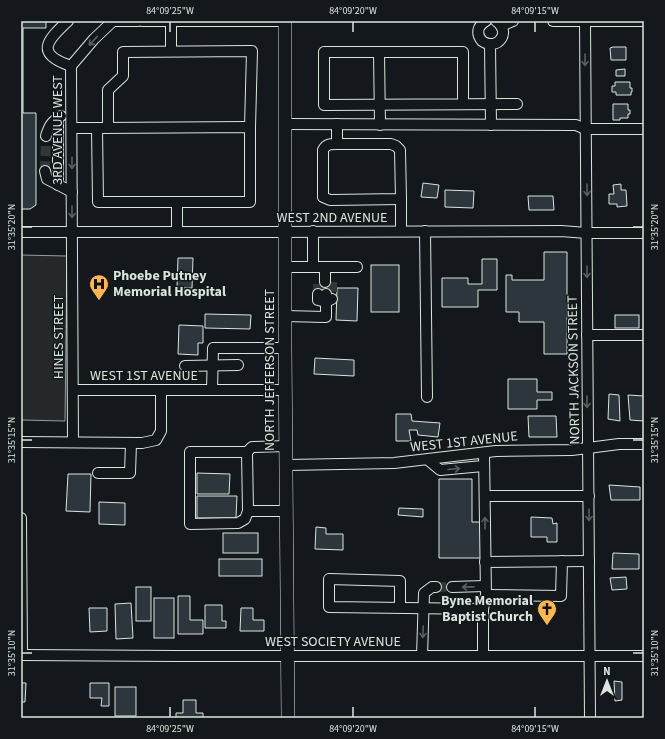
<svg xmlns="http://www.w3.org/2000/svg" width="665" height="739" font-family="'Source Sans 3',sans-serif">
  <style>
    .parking { fill: #24282b; stroke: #939e99 }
    .building { fill: #2c363c; stroke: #d8e6dc }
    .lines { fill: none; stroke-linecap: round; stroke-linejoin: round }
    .minor-tunnel { stroke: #313739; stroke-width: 10; stroke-dasharray: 10 5; stroke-linecap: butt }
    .minor-casing { stroke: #d8e6dc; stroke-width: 12 }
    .major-casing { stroke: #d8e6dc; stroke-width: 14 }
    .minor { stroke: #14181c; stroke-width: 10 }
    .major { stroke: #14181c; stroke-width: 13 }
    .oneway { stroke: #59605f }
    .ticks { fill: none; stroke: #d8e6dc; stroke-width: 1.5 }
    .labels { text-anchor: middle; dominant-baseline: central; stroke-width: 3; stroke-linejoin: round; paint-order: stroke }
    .street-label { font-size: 14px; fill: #d8e6dc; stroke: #14181c }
    .poi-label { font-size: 14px; font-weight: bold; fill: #d8e6dc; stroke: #14181c; text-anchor: start }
    .neatline { fill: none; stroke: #d8e6dc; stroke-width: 1.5 }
    .ticks-label { font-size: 10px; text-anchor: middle; fill: #d8e6dc }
  </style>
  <rect width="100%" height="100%" fill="#14181c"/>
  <polygon class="parking" points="21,255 67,256 65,421 21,420"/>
  <g class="building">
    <polygon points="21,21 46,21 46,28 23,28 23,113 36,113 36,205 30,209 21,209"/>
    <polygon points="613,47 626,47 626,60 611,60 610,48"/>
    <polygon points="625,69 625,76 616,76 616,70"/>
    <polygon points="615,82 630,82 630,88 632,88 632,92 631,92 631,95 616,95 616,92 612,92 612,86 615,86"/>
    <polygon points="613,104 628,104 628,110 630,110 630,114 628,114 628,118 620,118 620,120 613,120"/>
    <polygon points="423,183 439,185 437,198 421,197"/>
    <polygon points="621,184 621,190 626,190 627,206 617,207 617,204 609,204 609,194 614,194 613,185"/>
    <polygon points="445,190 474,191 473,208 445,207"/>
    <polygon points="528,196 553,196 554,210 529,210"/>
    <polygon points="544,252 567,252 567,354 544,354 544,322 519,322 519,312 506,312 506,275 512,275 512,280 544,280"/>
    <polygon points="178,258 193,258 192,288 177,288"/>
    <polygon points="482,259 497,259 497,290 478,290 478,307 442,307 442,278 468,278 468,284 482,284"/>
    <rect x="371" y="265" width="28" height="47"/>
    <polygon points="337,288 358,288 357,321 336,320"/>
    <polygon points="205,314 251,315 250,329 205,328"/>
    <rect x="615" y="315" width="24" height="13"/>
    <polygon points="179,325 203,326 203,343 198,343 198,355 178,354"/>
    <polygon points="315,358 354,360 354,376 314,374"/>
    <polygon points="508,379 537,379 537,392 552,392 552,400 537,400 537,409 508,409"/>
    <polygon points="609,394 619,395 620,421 608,419"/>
    <polygon points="628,395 644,396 644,421 630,420"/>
    <polygon points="396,414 411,414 412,421 440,423 438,437 418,435 417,430 409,430 411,441 396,441"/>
    <polygon points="528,416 556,416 557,437 529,437"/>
    <polygon points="197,473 230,474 229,494 197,494"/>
    <polygon points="68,474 91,474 90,512 66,511"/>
    <polygon points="439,479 472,479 472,522 481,522 481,558 439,558"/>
    <polygon points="609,485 640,487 640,500 611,500"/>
    <polygon points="197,496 237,496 236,518 197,518"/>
    <polygon points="99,502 125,503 125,525 99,524"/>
    <polygon points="399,508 423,509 423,517 398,515"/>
    <polygon points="531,517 552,518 553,524 557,523 557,542 547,542 547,537 531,537"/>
    <polygon points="316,527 326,528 326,534 343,534 343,550 315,549"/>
    <rect x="223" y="533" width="35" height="20"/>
    <polygon points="613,553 639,554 639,569 612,569"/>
    <rect x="219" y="559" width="43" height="17"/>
    <polygon points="626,577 627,589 612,590 610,578"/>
    <rect x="136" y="587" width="15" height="34"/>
    <polygon points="178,596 190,596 190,620 203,620 203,634 178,634"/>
    <rect x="154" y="598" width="20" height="40"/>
    <polygon points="131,603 133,638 116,639 115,604"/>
    <polygon points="205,605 222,605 222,621 226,621 226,628 205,628"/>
    <polygon points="89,608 107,608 107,631 90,632"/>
    <polygon points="241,608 253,608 253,620 264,620 264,631 240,631"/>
    <polygon points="614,681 622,682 622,700 615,701"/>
    <polygon points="21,683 26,683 25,702 21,702"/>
    <polygon points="90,683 109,683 109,706 101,706 102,698 90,698"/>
    <rect x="115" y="687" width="21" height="29"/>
    <polygon points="183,700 196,700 196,713 203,713 203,718 176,718 176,713 183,713"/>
  </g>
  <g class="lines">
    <g class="minor-tunnel">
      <polyline points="45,171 46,136"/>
      <polyline points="332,282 332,294"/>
      <polyline points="318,294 318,282"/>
      <polyline points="436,587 452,587"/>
    </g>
    <g class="minor-casing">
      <g id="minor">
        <path d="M68 21C46 41 35 54 71 66"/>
        <polyline points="142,21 285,21"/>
        <polyline points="171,21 171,51"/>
        <path d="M486 21C477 26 476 34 482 41 498 52 512 31 496 21"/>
        <polyline points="553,21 644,21"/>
        <polyline points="585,21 590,718"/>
        <polyline points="501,26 513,21"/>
        <polyline points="490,45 491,125"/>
        <polyline points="379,52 380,125"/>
        <polyline points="463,104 463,52 324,52 324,105 517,104"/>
        <polyline points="58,118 58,185"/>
        <polyline points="285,124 576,125 585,129 644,129"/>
        <path d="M337 124V144H391L396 146 400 150 401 199 330 200 323 197V150C326 144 330 144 337 144"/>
        <polyline points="72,128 97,128 250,127 250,202 98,202 97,128"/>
        <polyline points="108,128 108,90 123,76 123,52 252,51 250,127"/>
        <path d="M46 136C49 126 52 121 61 116"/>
        <polyline points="45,171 47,179 72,192"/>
        <polyline points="401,199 401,231"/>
        <polyline points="313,231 313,267"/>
        <polyline points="425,231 427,397"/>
        <polyline points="21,232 263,232 561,231 587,233 644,233"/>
        <polyline points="177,232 177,202"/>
        <polyline points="286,267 325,267 325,282"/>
        <polyline points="325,267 357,267"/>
        <polyline points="318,294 318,300 326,302 332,299"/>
        <polyline points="285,316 326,317 326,294"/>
        <polyline points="587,335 644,335"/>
        <polyline points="185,366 238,365"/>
        <polyline points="73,390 286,390"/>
        <polyline points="212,390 213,348 285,348"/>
        <polyline points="21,442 142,443 156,440 161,431 161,390"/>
        <polyline points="73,442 71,66 94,39 113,21 138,21"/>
        <polyline points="286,446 252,447 247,452 248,511 287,511"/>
        <polyline points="247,452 190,452 190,524 238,523 245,519 248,511"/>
        <polyline points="428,460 440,470 483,466"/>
        <polyline points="287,465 394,463 496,451 572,450 619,444 644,444"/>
        <polyline points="98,473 130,473 131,443"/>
        <polyline points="485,496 589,496"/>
        <polyline points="21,518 22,655"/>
        <polyline points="485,562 589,561"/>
        <polyline points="452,587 485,586"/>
        <polyline points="486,595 561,596 562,561"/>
        <polyline points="400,608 400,581 329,579 329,607 483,609"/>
        <polyline points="21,655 176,656 644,656"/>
        <polyline points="422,656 424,593 432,587 436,587"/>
        <polyline points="483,656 483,609 486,595 484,453"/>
      </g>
    </g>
    <g class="major-casing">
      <polyline id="major" points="285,21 285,348 288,718"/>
    </g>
    <use href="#minor" class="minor"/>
    <use href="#major" class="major"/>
  </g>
  <defs><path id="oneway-shaft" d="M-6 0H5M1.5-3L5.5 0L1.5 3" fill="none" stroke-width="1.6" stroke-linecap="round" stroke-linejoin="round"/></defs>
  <g class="oneway">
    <use href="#oneway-shaft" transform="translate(93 41) rotate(133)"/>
    <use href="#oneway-shaft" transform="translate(585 60) rotate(90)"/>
    <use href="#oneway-shaft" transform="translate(72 163) rotate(90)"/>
    <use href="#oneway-shaft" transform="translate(587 190) rotate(89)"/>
    <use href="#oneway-shaft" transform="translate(72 212) rotate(90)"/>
    <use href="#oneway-shaft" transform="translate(587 272) rotate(90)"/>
    <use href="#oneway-shaft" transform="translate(587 402) rotate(90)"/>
    <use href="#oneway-shaft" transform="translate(454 469) rotate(-5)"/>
    <use href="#oneway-shaft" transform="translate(589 515) rotate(90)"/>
    <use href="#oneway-shaft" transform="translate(485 523) rotate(-90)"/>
    <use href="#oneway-shaft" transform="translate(468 587) rotate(179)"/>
    <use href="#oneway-shaft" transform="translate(423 632) rotate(92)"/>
  </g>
  <path class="ticks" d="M170 22V32M353 22V32M535 22V32M22 227H32M633 227H643M22 440H32M633 440H643M22 653H32M633 653H643M170 707V717M353 707V717M535 707V717"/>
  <defs>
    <g id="hospital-pin" transform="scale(1)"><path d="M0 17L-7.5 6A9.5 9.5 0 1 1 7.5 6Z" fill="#ffb74d" stroke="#14181c"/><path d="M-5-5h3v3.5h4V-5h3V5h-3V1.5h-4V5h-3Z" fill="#111"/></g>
    <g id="church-pin" transform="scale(1)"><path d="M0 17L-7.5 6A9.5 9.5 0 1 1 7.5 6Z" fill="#ffb74d" stroke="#14181c"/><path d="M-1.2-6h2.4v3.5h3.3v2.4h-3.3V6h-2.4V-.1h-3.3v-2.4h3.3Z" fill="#111"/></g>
  </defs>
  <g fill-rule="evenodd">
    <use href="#hospital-pin" x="99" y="284"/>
    <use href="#church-pin" x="547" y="609"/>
  </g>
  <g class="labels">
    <g class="street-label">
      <text transform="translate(58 130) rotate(-90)">3RD AVENUE WEST</text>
      <text x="332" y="218">WEST 2ND AVENUE</text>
      <text transform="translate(59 337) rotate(-90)">HINES STREET</text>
      <text transform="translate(270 370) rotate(-90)">NORTH JEFFERSON STREET</text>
      <text transform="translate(574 370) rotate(-91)">NORTH JACKSON STREET</text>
      <text x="144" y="376">WEST 1ST AVENUE</text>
      <text transform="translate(464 442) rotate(-6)">WEST 1ST AVENUE</text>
      <text x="333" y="642">WEST SOCIETY AVENUE</text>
    </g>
    <g class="poi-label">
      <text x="113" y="276">Phoebe Putney<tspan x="113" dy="16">Memorial Hospital</tspan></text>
      <text x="533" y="601" text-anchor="end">Byne Memorial<tspan x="533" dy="16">Baptist Church</tspan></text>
    </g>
  </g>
  <rect width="665" height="739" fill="none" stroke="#14181c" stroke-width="44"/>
  <g transform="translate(607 681)" stroke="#14181c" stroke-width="3" paint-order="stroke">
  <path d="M0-3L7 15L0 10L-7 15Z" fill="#d8e6dc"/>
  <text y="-6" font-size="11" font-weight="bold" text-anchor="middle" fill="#d8e6dc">N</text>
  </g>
  <rect x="22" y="22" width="621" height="695" class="neatline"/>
  <g class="ticks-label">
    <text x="170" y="14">84°09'25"W</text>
    <text x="353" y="14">84°09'20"W</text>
    <text x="535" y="14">84°09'15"W</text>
    <text transform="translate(11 227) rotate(-90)" y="4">31°35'20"N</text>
    <text transform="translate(654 227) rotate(-90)" y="4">31°35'20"N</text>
    <text transform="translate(11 440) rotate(-90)" y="4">31°35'15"N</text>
    <text transform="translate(654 440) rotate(-90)" y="4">31°35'15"N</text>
    <text transform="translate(11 653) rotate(-90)" y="4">31°35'10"N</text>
    <text transform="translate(654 653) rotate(-90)" y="4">31°35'10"N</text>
    <text x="170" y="732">84°09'25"W</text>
    <text x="353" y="732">84°09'20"W</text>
    <text x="535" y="732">84°09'15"W</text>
  </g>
</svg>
